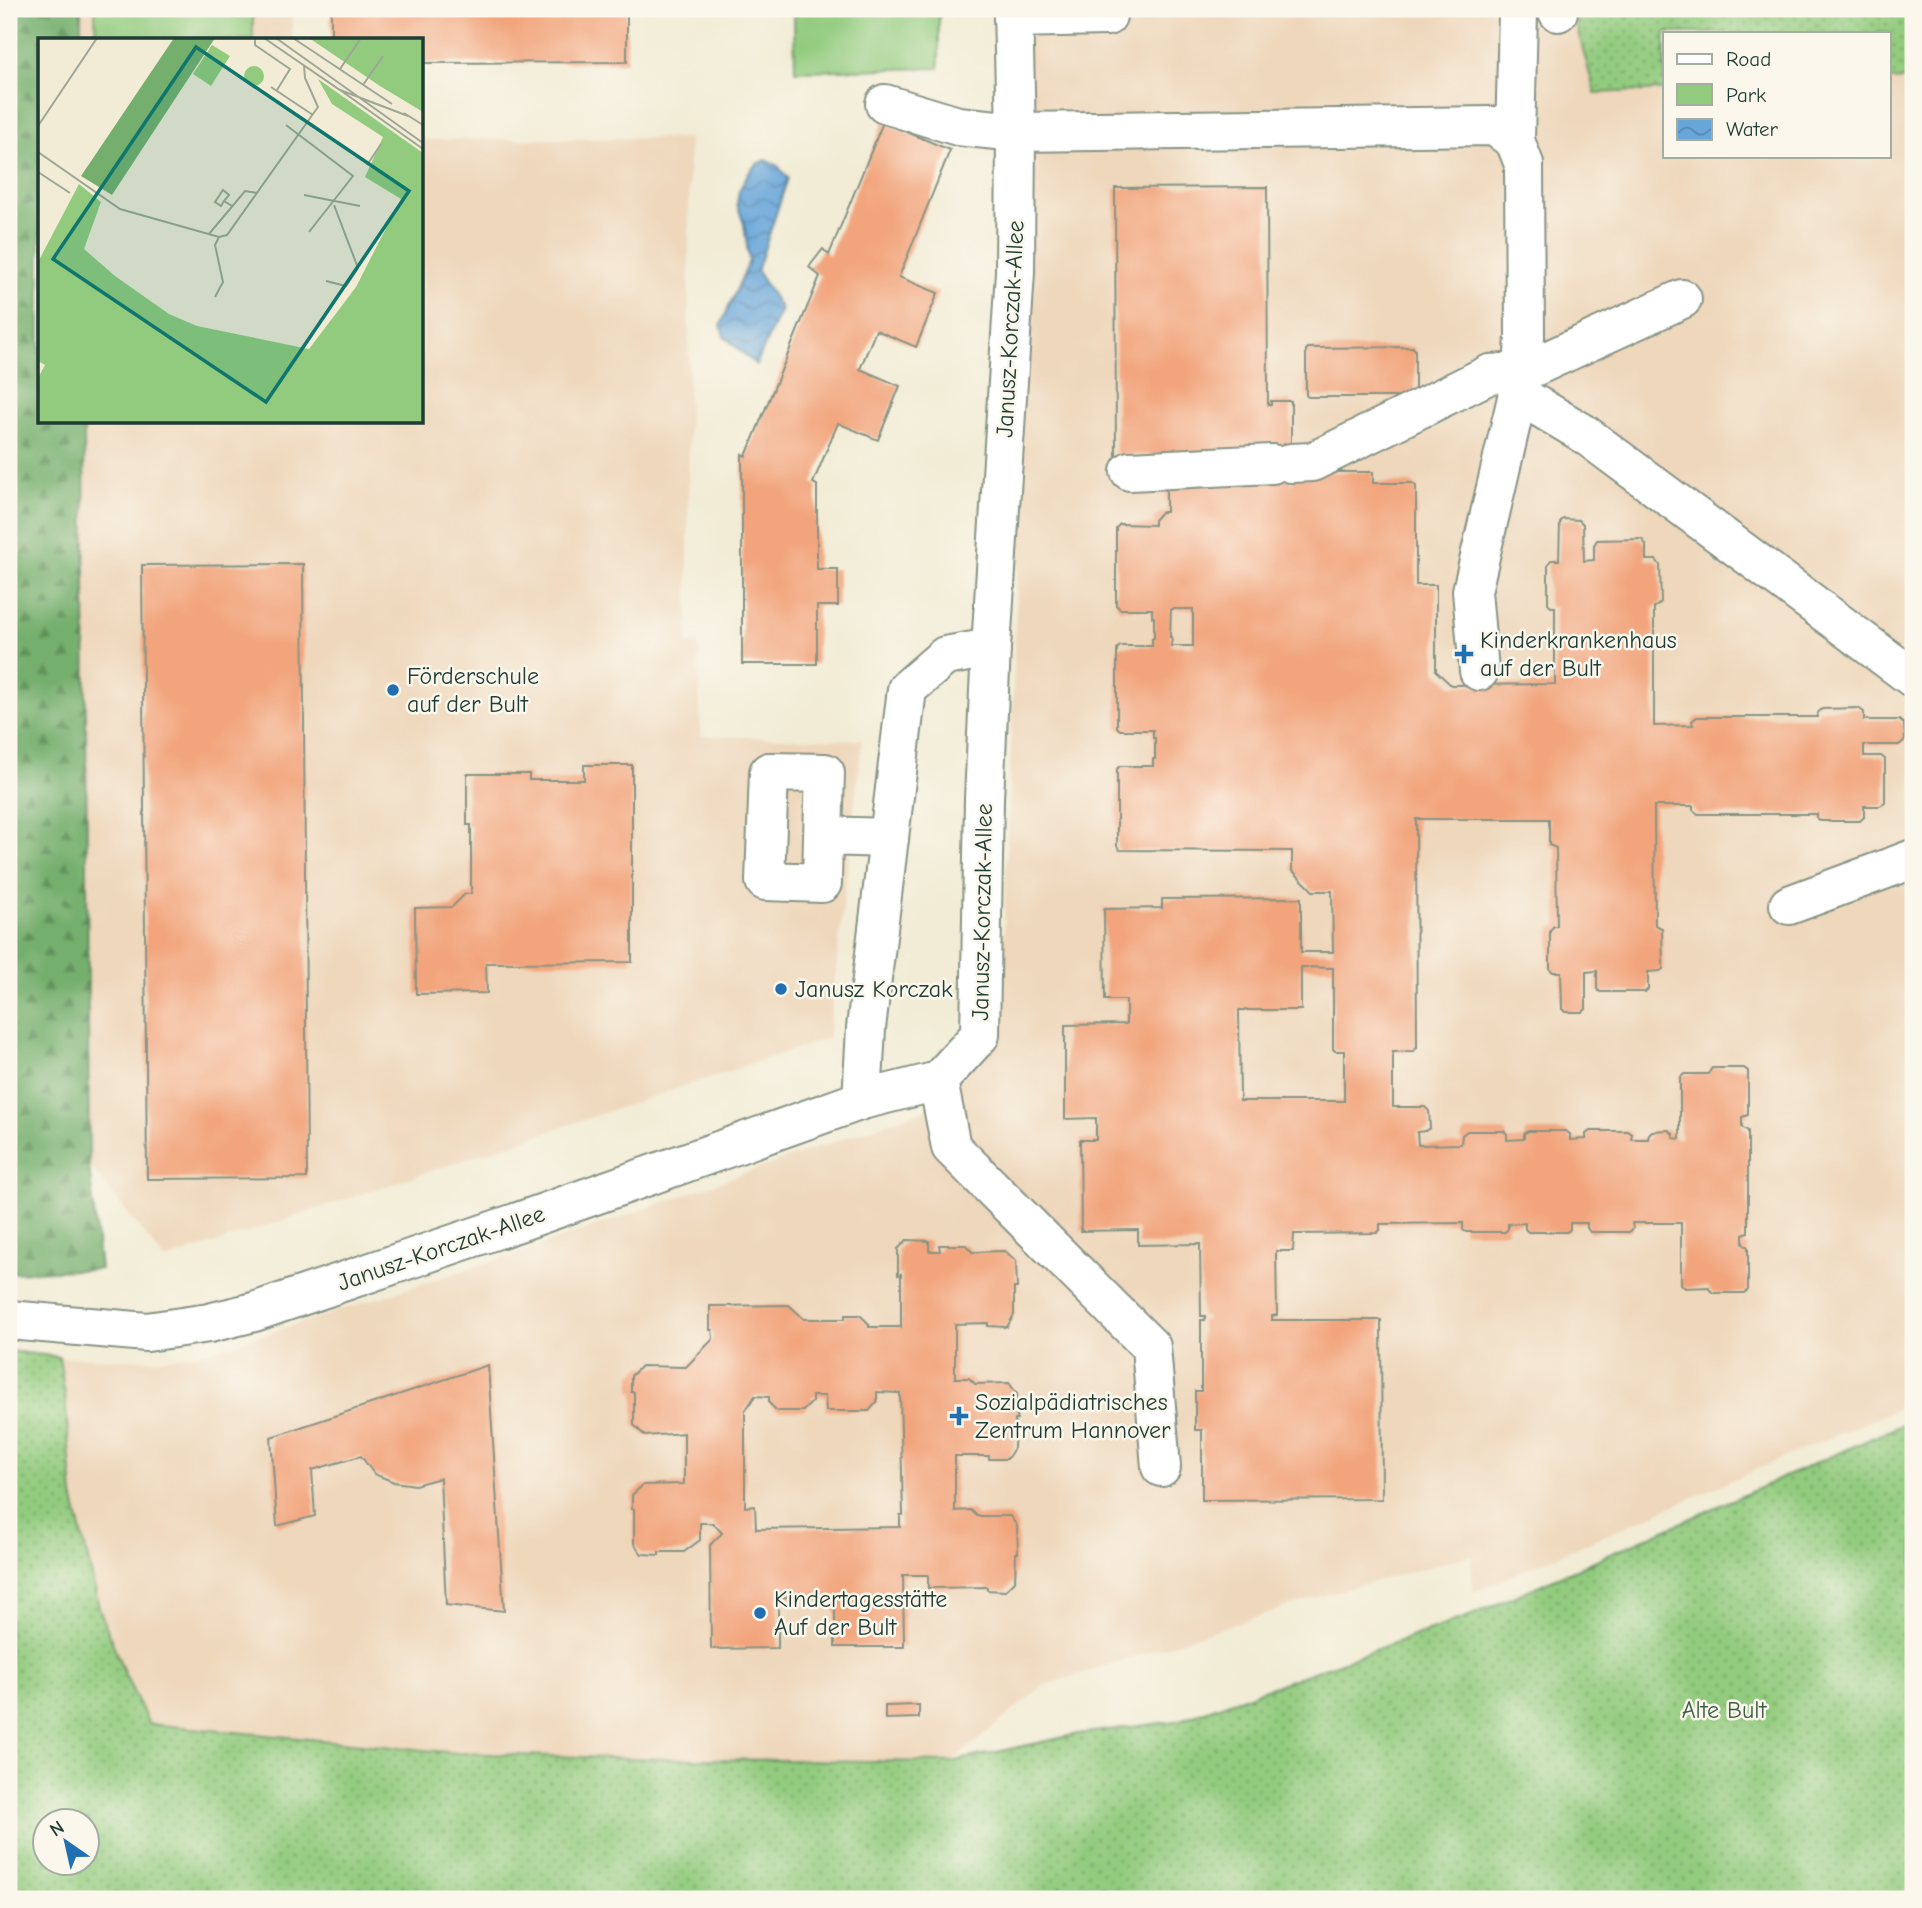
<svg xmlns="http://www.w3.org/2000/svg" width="1922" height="1908" font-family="'Comic Neue',sans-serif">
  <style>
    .built { fill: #eed7bb }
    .green { fill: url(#green-dots); stroke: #588459; stroke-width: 2; fill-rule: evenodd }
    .forest { fill: url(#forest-firs); stroke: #4a7650; stroke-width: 2 }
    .pitch { fill: #92cb7e; stroke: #588459; stroke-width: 2 }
    .water { fill: url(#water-waves); stroke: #447287; stroke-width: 2 }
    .building { fill: #f2a57d; fill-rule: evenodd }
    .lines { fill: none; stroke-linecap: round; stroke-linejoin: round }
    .minor-casing { stroke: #889485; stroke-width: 42 }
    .minor { stroke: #fff; stroke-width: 38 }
    .poi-dot { fill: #1f6fb2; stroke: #fbf7ec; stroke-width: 2.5 }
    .labels { text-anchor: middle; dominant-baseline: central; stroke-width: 5; stroke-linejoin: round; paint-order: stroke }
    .street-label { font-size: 24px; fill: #1f3d34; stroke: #fbf7ec }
    .poi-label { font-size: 24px; fill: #1f3d34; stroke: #fbf7ec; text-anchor: start }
    .park-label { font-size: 24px; fill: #3c6046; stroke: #fbf7ec }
    .inset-road { fill: none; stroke: #9ea695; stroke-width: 2 }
    .view { fill: #0f766e; fill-opacity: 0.15; stroke: #0f766e; stroke-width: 3.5 }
    .inset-edge { fill: none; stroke: #1f3d34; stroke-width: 3.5 }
  </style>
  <defs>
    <pattern id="green-dots" width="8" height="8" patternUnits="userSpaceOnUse" patternTransform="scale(1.75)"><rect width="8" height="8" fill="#92cb7e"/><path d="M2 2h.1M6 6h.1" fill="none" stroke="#77a668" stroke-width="1.8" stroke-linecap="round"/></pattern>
    <pattern id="forest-firs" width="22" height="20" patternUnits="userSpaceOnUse" patternTransform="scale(1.75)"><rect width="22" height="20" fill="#75af6d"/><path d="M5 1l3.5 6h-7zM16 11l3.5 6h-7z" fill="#5f905a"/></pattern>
    <pattern id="water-waves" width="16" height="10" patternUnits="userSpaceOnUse" patternTransform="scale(1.75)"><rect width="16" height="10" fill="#68a6da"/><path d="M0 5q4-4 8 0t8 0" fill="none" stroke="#5588b2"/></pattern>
  </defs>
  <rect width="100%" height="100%" fill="#fbf7ec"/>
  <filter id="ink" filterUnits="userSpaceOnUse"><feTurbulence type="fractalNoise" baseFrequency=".0143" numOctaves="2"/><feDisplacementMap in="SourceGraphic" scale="14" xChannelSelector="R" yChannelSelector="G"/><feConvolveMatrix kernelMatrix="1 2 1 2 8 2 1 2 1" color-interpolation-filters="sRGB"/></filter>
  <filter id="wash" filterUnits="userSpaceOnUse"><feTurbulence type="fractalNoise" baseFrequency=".00686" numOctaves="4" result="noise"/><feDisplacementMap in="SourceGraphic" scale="28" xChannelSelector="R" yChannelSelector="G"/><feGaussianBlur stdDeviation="1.57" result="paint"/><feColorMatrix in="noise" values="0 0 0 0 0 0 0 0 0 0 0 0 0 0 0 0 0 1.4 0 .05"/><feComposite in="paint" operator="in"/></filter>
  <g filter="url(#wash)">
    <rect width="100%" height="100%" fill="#f2ecd6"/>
    <g class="built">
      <rect x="81" y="9" width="211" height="31"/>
      <polygon points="1024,9 1576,9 1577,28 1595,93 1665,90 1665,156 1889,156 1889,80 1910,79 1913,103 1913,1402 1473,1592 1471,1555 1314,1598 1043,1686 951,1762 611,1758 457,1753 149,1724 126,1677 100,1611 73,1496 65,1395 59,1357 154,1360 209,1352 534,1248 938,1105 1000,1036 1029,271"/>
      <polygon points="689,138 688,644 698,644 701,736 862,740 828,1038 165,1260 89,1165 84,422 422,422 422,140"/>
    </g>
    <g class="green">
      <polygon points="1576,9 1913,9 1913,103 1910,79 1889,80 1889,33 1665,33 1665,90 1595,93 1577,28"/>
      <path d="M9 1351 59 1357 65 1395 73 1496 100 1611 126 1677 149 1724 457 1753 611 1758 951 1762 1078 1734 1177 1721 1472 1615 1913 1420V1899H9ZM46 1820H88V1862H46Z"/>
    </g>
    <polygon class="forest" points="9,9 81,9 81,40 40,40 40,422 84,422 89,1165 100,1269 9,1273"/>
    <g class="pitch">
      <polygon points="95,9 253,9 253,40 96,40"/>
      <polygon points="794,9 939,9 939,68 795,71"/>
    </g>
    <polygon class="water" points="766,160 778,166 788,178 757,271 781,309 756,365 724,336 721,325 749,261 744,224 737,204 739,191 746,177 756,164"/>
    <g id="blocks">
      <g class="building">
        <polygon points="331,9 627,9 627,62 422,63 422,40 331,40"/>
        <polygon points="883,122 950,150 899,277 938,293 916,347 876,330 860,369 900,386 878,440 838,423 813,483 817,485 817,569 838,569 838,606 817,606 817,664 742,664 742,454 746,456 820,276 809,267 823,249 829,255"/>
        <path d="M1267 187 1268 405H1271V401H1291V483H1293V472H1373V483H1412L1416 486V585H1436V671L1451 685 1555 684V607H1551L1548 603V564L1551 560H1559L1560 523 1563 519 1579 520 1583 524 1584 561 1594 560V545L1597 540 1642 539 1646 545V560H1656L1660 565 1661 602 1657 606 1654 607V726L1693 725 1692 721 1697 717H1817V713L1822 709 1858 708 1864 712V720H1899L1904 724 1905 740 1899 745H1864V756H1881L1885 759V803L1880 806H1864V817L1860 821H1821L1817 818V814H1698L1693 810V806H1654L1655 925 1662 928 1663 969 1660 971 1648 972V989L1645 992H1600L1597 989V971L1586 972V1009L1583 1012H1565L1562 1009 1561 972H1553L1550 969V930L1554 926H1557L1556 848 1549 845V819H1416L1417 1048 1413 1051 1393 1052V1107H1425L1429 1111 1430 1128 1425 1131 1417 1132 1418 1145 1461 1144 1462 1135 1467 1131H1504L1507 1134V1140L1524 1139V1134L1528 1131H1565L1570 1134V1140L1586 1139V1134L1590 1131H1628L1632 1134 1631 1139H1648L1649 1134 1652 1131 1669 1130 1673 1134V1138L1680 1139V1078L1684 1074H1708L1712 1068H1744L1748 1071V1115L1742 1117V1127L1748 1131V1232L1743 1234V1244L1748 1247V1290L1744 1293H1713L1709 1289V1287L1685 1288 1681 1284V1223H1632L1633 1229 1629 1232H1590L1587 1228V1223H1570V1229L1567 1232H1528L1525 1229V1223L1508 1224V1229L1505 1232H1466L1463 1230V1223L1380 1224V1230L1377 1233 1294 1234 1293 1251H1276L1277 1315 1272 1316V1320H1381L1382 1499 1202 1500V1430H1195V1391H1201V1320H1205L1206 1316H1201L1200 1244 1138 1245V1230L1081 1231 1080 1140H1096V1118L1065 1119V1025L1126 1024V1000H1105L1104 909 1162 908V899L1301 898V952H1333L1332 891H1313L1292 870V851L1120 850 1117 846V769L1120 766H1153V759H1155V738H1153V730H1120L1117 727V649L1120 646H1152V638H1154V617H1152V609H1120L1116 605V528L1120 524 1154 525V520L1161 512H1166V488L1268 454 1116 455 1115 188ZM1171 609H1193V646H1171L1172 637H1170ZM1301 967 1333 968V1049L1335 1051H1344V1101H1240L1239 1010H1301Z"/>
        <polygon points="1413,347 1415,350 1415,395 1413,397 1308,397 1306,395 1306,350 1308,348"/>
        <polygon points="303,564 307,1178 147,1179 142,565"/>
        <polygon points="584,765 632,765 632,962 486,963 487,993 416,994 415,908 452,907 465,894 471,894 471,825 467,825 467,774 529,774 529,780 584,780"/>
        <path d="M907 1240 929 1241V1251H940L939 1245H966L972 1252 1005 1251 1016 1261 1017 1288H1014V1315L1007 1327 988 1326V1323L955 1324V1378H969L975 1384 1009 1383 1017 1394V1420H1015L1014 1448 1007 1459H989V1456H955V1511L971 1510 977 1516H1010L1017 1526 1018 1553H1016L1015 1581 1005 1591 987 1590V1587L928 1588V1575H903L904 1647H835V1597H778V1648L711 1649 710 1545 722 1533 713 1523H700V1540L684 1552H659V1555L642 1554 634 1544V1509H632V1495L643 1485 684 1484V1433L645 1436 634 1425V1392H631V1376L641 1366 686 1367 713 1339 712 1330H710V1306L789 1305 804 1319H845V1315H860L869 1324V1327H901V1274L898 1275V1249ZM877 1392 900 1393 903 1515H900V1527L756 1529 755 1506 745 1507V1411L755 1396 769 1397V1403L777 1411H803L812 1402V1396H825L826 1411H869L877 1402Z"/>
        <polygon points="488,1365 504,1611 446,1605 440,1478 415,1485 394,1482 374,1474 361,1456 312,1470 315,1516 277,1526 271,1437"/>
        <polygon points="919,1705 919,1718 885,1719 885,1706"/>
      </g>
    </g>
  </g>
  <g filter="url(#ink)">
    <use href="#blocks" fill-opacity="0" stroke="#889485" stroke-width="2"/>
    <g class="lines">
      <g class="minor-casing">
        <g id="minor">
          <polyline points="1558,9 1558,12"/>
          <polyline points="1013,18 1107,16"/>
          <polyline points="885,104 958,126 1016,132 1494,126 1515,141 1524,164 1525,336 1523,372 1472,591 1479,671"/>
          <polyline points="1515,141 1518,12"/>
          <polyline points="1519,395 1583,433 1913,678"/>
          <polyline points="1291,463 1312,462 1490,374 1523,372 1682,299"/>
          <polyline points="1130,471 1272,464"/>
          <polyline points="823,836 822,883 765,881 769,772 825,773 823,836 889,838"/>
          <polyline points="1789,905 1913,859"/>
          <polyline points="938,1081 951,1147 1151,1347 1161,1467"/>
          <polyline points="862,1100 866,1028 907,689 945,656 991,648"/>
          <polyline points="9,1320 147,1332 209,1323 254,1312 527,1219 862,1100 938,1081 980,1035 984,799 991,648 1015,272 1016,132 1013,9"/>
        </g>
      </g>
      <use href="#minor" class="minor"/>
    </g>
  </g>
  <g class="poi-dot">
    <path d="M1460.5 643.5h7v7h7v7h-7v7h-7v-7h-7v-7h7z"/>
    <circle cx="393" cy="690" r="7"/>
    <circle cx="781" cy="989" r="7"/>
    <path d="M955.5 1405.5h7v7h7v7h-7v7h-7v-7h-7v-7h7z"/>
    <circle cx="760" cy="1613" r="7"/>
  </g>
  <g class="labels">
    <g class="street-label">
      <text transform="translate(1010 329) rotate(-87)">Janusz-Korczak-Allee</text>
      <text transform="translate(982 912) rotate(-89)">Janusz-Korczak-Allee</text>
      <text transform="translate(441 1248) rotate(-19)">Janusz-Korczak-Allee</text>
    </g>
    <g class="poi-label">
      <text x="1480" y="640">Kinderkrankenhaus<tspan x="1480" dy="28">auf der Bult</tspan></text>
      <text x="407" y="676">Förderschule<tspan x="407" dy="28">auf der Bult</tspan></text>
      <text x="795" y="989">Janusz Korczak</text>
      <text x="975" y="1402">Sozialpädiatrisches<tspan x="975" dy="28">Zentrum Hannover</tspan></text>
      <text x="774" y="1599">Kindertagesstätte<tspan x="774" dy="28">Auf der Bult</tspan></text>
    </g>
    <g class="park-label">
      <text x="1724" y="1710">Alte Bult</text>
    </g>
  </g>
  <g transform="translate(38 38)">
    <rect width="385" height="385" fill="#f2ecd6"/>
    <path d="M206 38a10 10 0 1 1 20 0a10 10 0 1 1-20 0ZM280 41 385 115V385H0V340L7 327 0 323V224L41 146 63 164 46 211 77 238 131 276 159 288 271 311 318 249 363 161 327 139 345 99 294 66Z" fill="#92cb7e"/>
    <path d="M136 0H177L74 157 43 138Z" fill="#75af6d"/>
    <path d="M271 0H385V74L342 48ZM174 7 192 18 173 48 155 36Z" fill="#92cb7e"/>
    <path class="inset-road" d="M217 0V7L252 31 239 52M226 0 302 52 370 78M238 0 385 105M255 0 354 66M302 31 323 0M325 47 345 18M233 49 275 77M302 52 385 111M366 75 385 87M248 87 315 138 271 194M0 88 59 0M0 114 82 171 181 199 189 197 280 69 267 40 266 27M329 127 343 106M0 134 32 155M266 157 322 168M186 163 183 168 177 164 185 152 191 157 186 163 194 168M171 196 207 153 219 155M288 243 308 248 320 230 296 167M177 259 185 244 177 207 181 199"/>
    <path class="view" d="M158 9 371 153 228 364 15 221Z"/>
    <rect width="385" height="385" class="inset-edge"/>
  </g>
  <rect width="1922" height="1908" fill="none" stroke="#fbf7ec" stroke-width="35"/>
  <rect x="1663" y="32" width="228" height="126" fill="#fbf7ec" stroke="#a3ada2" stroke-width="2"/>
  <rect x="1677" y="54" width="35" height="10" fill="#ffffff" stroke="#a3ada2" stroke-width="2"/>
  <text x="1726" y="66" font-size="21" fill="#1f3d34">Road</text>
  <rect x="1677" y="84" width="35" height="21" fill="#92cb7e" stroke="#a3ada2" stroke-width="2"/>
  <text x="1726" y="102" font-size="21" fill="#1f3d34">Park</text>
  <rect x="1677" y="119" width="35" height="21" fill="url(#water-waves)" stroke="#a3ada2" stroke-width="2"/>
  <text x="1726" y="136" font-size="21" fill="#1f3d34">Water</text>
  <g transform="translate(66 1842) rotate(326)"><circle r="33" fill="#fbf7ec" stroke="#a3ada2" stroke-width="2"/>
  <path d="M0-5L12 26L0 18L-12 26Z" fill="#1f6fb2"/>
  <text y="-10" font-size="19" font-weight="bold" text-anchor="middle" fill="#1f3d34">N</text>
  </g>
</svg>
